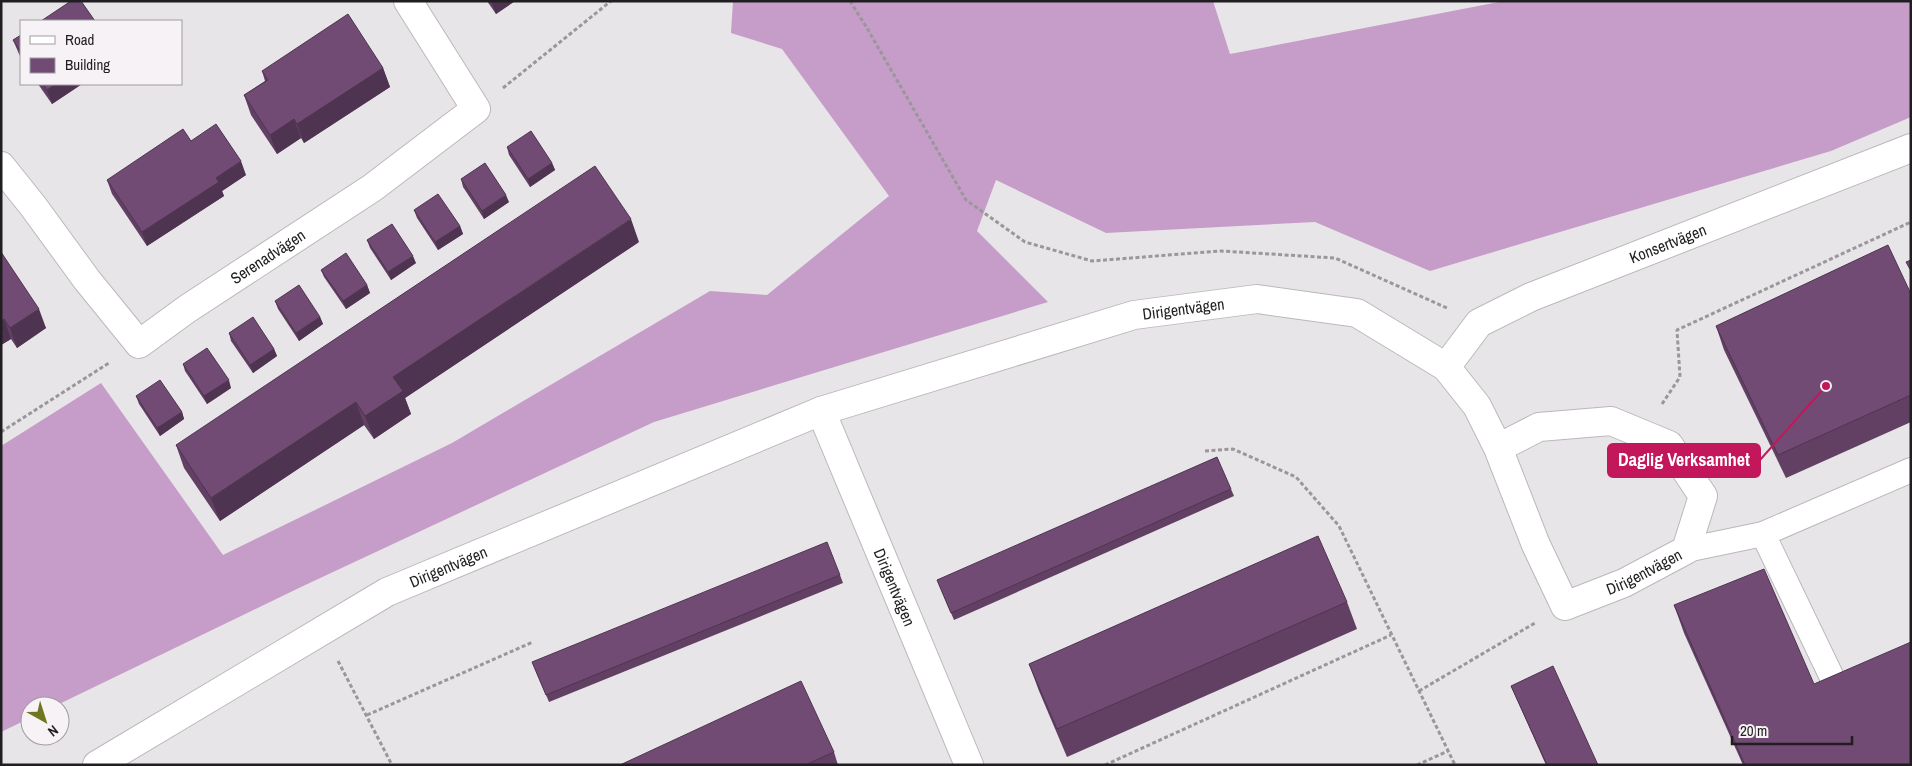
<svg xmlns="http://www.w3.org/2000/svg" width="1912" height="766" font-family="'Archivo Narrow',sans-serif">
  <style>
    .forest { fill: #c69cc9 }
    .lines { fill: none; stroke-linecap: round; stroke-linejoin: round }
    .service-casing { stroke: #bbb8bb; stroke-width: 26 }
    .minor-casing { stroke: #bbb8bb; stroke-width: 30 }
    .path { stroke: #9a979a; stroke-width: 3; stroke-dasharray: 4 2.5; stroke-linecap: butt }
    .service { stroke: #fff; stroke-width: 24 }
    .minor { stroke: #fff; stroke-width: 28 }
    .wall { fill: #614064 }
    .shaded-wall { fill: #4f3451 }
    .building { fill: #714b74; stroke: #4f3451 }
    .labels { text-anchor: middle; dominant-baseline: central; stroke-width: 5; stroke-linejoin: round; paint-order: stroke }
    .street-label { font-size: 16px; fill: #201e20; stroke: #f6f2f6 }
    .leader { fill: none; stroke: #c2185b; stroke-width: 2 }
    .callout-dot { fill: #c2185b; stroke: #f6f2f6; stroke-width: 2 }
    .callout { fill: #c2185b; stroke: #c2185b; stroke-width: 2 }
    .callout-label { font-size: 18px; text-anchor: middle; font-weight: bold; fill: #fff }
  </style>
  <rect width="100%" height="100%" fill="#e8e5e8"/>
  <polygon class="forest" points="733,1 1213,1 1230,54 1504,1 1911,1 1911,117 1831,151 1430,271 1315,222 1106,233 996,180 977,231 1048,302 654,422 301,587 55,706 30,706 30,718 1,732 1,446 101,383 223,555 452,443 710,291 767,295 889,196 782,49 731,33"/>
  <g class="lines">
    <g class="service-casing">
      <g id="service">
        <polyline points="1763,534 1839,692 1911,661"/>
        <polyline points="1686,550 1763,534 1911,470"/>
      </g>
    </g>
    <g class="minor-casing">
      <g id="minor">
        <path id="s1" d="M1 166 33 206 87 280 139 344 187 309 372 188 476 109 408 1"/>
        <path id="s2" d="M1446 367 1479 323 1531 297 1911 148"/>
        <path id="s3" d="M821 411 969 765"/>
        <path id="s4" d="M97 765 387 592 821 411 1134 315 1257 299 1357 313 1446 367 1477 406 1498 448 1536 545 1565 606 1624 583 1686 550 1703 496 1669 445 1611 421 1539 427 1498 448"/>
      </g>
    </g>
    <g class="path">
      <polyline points="850,1 867,28 966,200 1025,242 1092,261 1221,251 1335,258 1447,308"/>
      <polyline points="503,88 611,1"/>
      <polyline points="1662,404 1680,377 1677,330 1911,222"/>
      <polyline points="1,432 109,363"/>
      <polyline points="1205,451 1233,449 1296,477 1339,526 1455,765"/>
      <polyline points="338,661 392,765"/>
      <polyline points="1419,691 1535,623"/>
      <polyline points="367,715 533,642"/>
      <polyline points="1105,765 1391,635"/>
      <polyline points="1417,765 1448,751"/>
    </g>
    <use href="#service" class="service"/>
    <use href="#minor" class="minor"/>
  </g>
  <g class="wall">
    <polygon points="487,1 515,1 496,14"/>
    <polygon points="21,35 21,58 19,54 13,40"/>
    <polygon points="383,68 390,87 304,143 301,138 277,154 251,115 244,95 265,81 262,71"/>
    <polygon points="38,84 82,84 52,104"/>
    <polygon points="191,141 246,175 222,191 224,196 147,246 112,194 107,180"/>
    <polygon points="507,147 552,163 555,170 530,187 509,155"/>
    <polygon points="461,179 509,202 484,219 463,187"/>
    <polygon points="414,210 460,226 463,234 438,250 417,218"/>
    <polygon points="367,240 416,263 391,280 370,248"/>
    <polygon points="639,242 405,398 411,414 374,439 364,425 220,521 184,468 176,445"/>
    <polygon points="1,252 46,328 17,348 11,339 1,345"/>
    <polygon points="321,270 367,285 370,293 346,309 324,277"/>
    <polygon points="1911,294 1911,422 1786,478 1724,350 1716,326"/>
    <polygon points="275,301 320,317 323,324 299,341 278,309"/>
    <polygon points="229,333 274,349 277,356 253,373 231,341"/>
    <polygon points="183,364 231,388 207,404 185,371"/>
    <polygon points="136,396 182,412 184,419 160,436 139,404"/>
    <polygon points="1231,489 1234,496 954,620 937,580"/>
    <polygon points="840,575 843,583 549,702 535,669"/>
    <polygon points="1347,602 1357,629 1067,757 1039,691 1029,664"/>
    <polygon points="1674,605 1814,684 1911,765 1743,765 1684,633"/>
    <polygon points="1511,686 1598,765 1546,765"/>
    <polygon points="834,752 838,765 620,765"/>
  </g>
  <g class="shaded-wall">
    <polygon points="491,1 515,1 496,14"/>
    <polygon points="383,68 390,87 304,143 297,124"/>
    <polygon points="56,84 82,84 52,104 47,90"/>
    <polygon points="294,119 301,138 277,154 270,135"/>
    <polygon points="241,161 246,175 222,191 224,196 147,246 142,232 216,178"/>
    <polygon points="552,163 555,170 530,187 528,179"/>
    <polygon points="506,195 509,202 484,219 482,211"/>
    <polygon points="631,219 639,242 405,398 411,414 374,439 365,416 393,377"/>
    <polygon points="460,226 463,234 438,250 435,242"/>
    <polygon points="413,256 416,263 391,280 388,272"/>
    <polygon points="367,285 370,293 346,309 343,301"/>
    <polygon points="39,309 46,328 17,348 10,328"/>
    <polygon points="320,317 323,324 299,341 296,333"/>
    <polygon points="4,319 11,339 1,345 1,321"/>
    <polygon points="274,349 277,356 253,373 250,365"/>
    <polygon points="229,380 231,388 207,404 204,396"/>
    <polygon points="356,402 364,425 220,521 211,498"/>
    <polygon points="182,412 184,419 160,436 157,428"/>
  </g>
  <g class="building">
    <polygon points="71,1 81,1 95,21 41,21"/>
    <polygon points="348,14 383,68 297,124 294,119 270,135 244,95 268,80 262,71"/>
    <polygon points="21,35 21,52 13,40"/>
    <polygon points="43,84 56,84 47,90"/>
    <polygon points="216,124 241,161 216,178 219,182 142,232 107,180 183,129 191,141"/>
    <polygon points="531,131 552,163 528,179 507,147"/>
    <polygon points="485,163 506,195 482,211 461,179"/>
    <polygon points="595,166 631,219 393,377 403,391 365,416 356,402 211,498 176,445"/>
    <polygon points="438,194 460,226 435,242 414,210"/>
    <polygon points="392,224 413,256 388,272 367,240"/>
    <polygon points="1888,245 1911,294 1911,395 1778,455 1716,326"/>
    <polygon points="1,252 39,309 10,328 4,319 1,321"/>
    <polygon points="346,253 367,285 343,301 321,270"/>
    <polygon points="1911,260 1911,271 1906,262"/>
    <polygon points="299,285 320,317 296,333 275,301"/>
    <polygon points="253,317 274,349 250,365 229,333"/>
    <polygon points="207,348 229,380 204,396 183,364"/>
    <polygon points="160,380 182,412 157,428 136,396"/>
    <polygon points="1217,457 1231,489 951,613 937,580"/>
    <polygon points="1318,536 1347,602 1057,729 1029,664"/>
    <polygon points="827,542 840,575 546,695 532,662"/>
    <polygon points="1764,569 1814,684 1911,642 1911,765 1745,765 1674,605"/>
    <polygon points="1553,666 1598,765 1547,765 1511,686"/>
    <polygon points="801,681 834,752 805,765 620,765"/>
  </g>
  <g class="labels">
    <g class="street-label">
      <text stroke="none"><textPath href="#s2" startOffset="260">Konsertvägen</textPath></text>
      <text stroke="none"><textPath href="#s1" startOffset="381">Serenadvägen</textPath></text>
      <text stroke="none"><textPath href="#s4" startOffset="1185">Dirigentvägen</textPath></text>
      <text stroke="none"><textPath href="#s4" startOffset="404">Dirigentvägen</textPath></text>
      <text stroke="none"><textPath href="#s4" startOffset="1819">Dirigentvägen</textPath></text>
      <text stroke="none"><textPath href="#s3" startOffset="191">Dirigentvägen</textPath></text>
    </g>
  </g>
  <path class="leader" d="M1826 386L1760 460"/>
  <circle class="callout-dot" cx="1826" cy="386" r="5"/>
  <rect class="callout" x="1608" y="444" width="152" height="33" rx="5"/>
  <g class="callout-label">
    <text x="1684" y="466">Daglig Verksamhet</text>
  </g>
  <rect width="1912" height="766" fill="none" stroke="#201e20" stroke-width="5"/>
  <rect x="20" y="20" width="162" height="65" fill="#f6f2f6" stroke="#a09da0"/>
  <rect x="30" y="36" width="25" height="8" fill="#ffffff" stroke="#a09da0"/>
  <text x="65" y="45" font-size="15" fill="#201e20">Road</text>
  <rect x="30" y="58" width="25" height="15" fill="#714b74" stroke="#a09da0"/>
  <text x="65" y="70" font-size="15" fill="#201e20">Building</text>
  <g transform="translate(45 721) rotate(141)"><circle r="24" fill="#f6f2f6" stroke="#a09da0"/>
  <path d="M0-4L9 19L0 12L-9 19Z" fill="#6f7620"/>
  <text y="-8" font-size="14" font-weight="bold" text-anchor="middle" fill="#201e20">N</text>
  </g>
  <path d="M1732 736v8h120v-8" fill="none" stroke="#201e20" stroke-width="2.5"/>
  <text x="1740" y="736" font-size="15" fill="#201e20" stroke="#f6f2f6" stroke-width="4" paint-order="stroke">20 m</text>
</svg>
